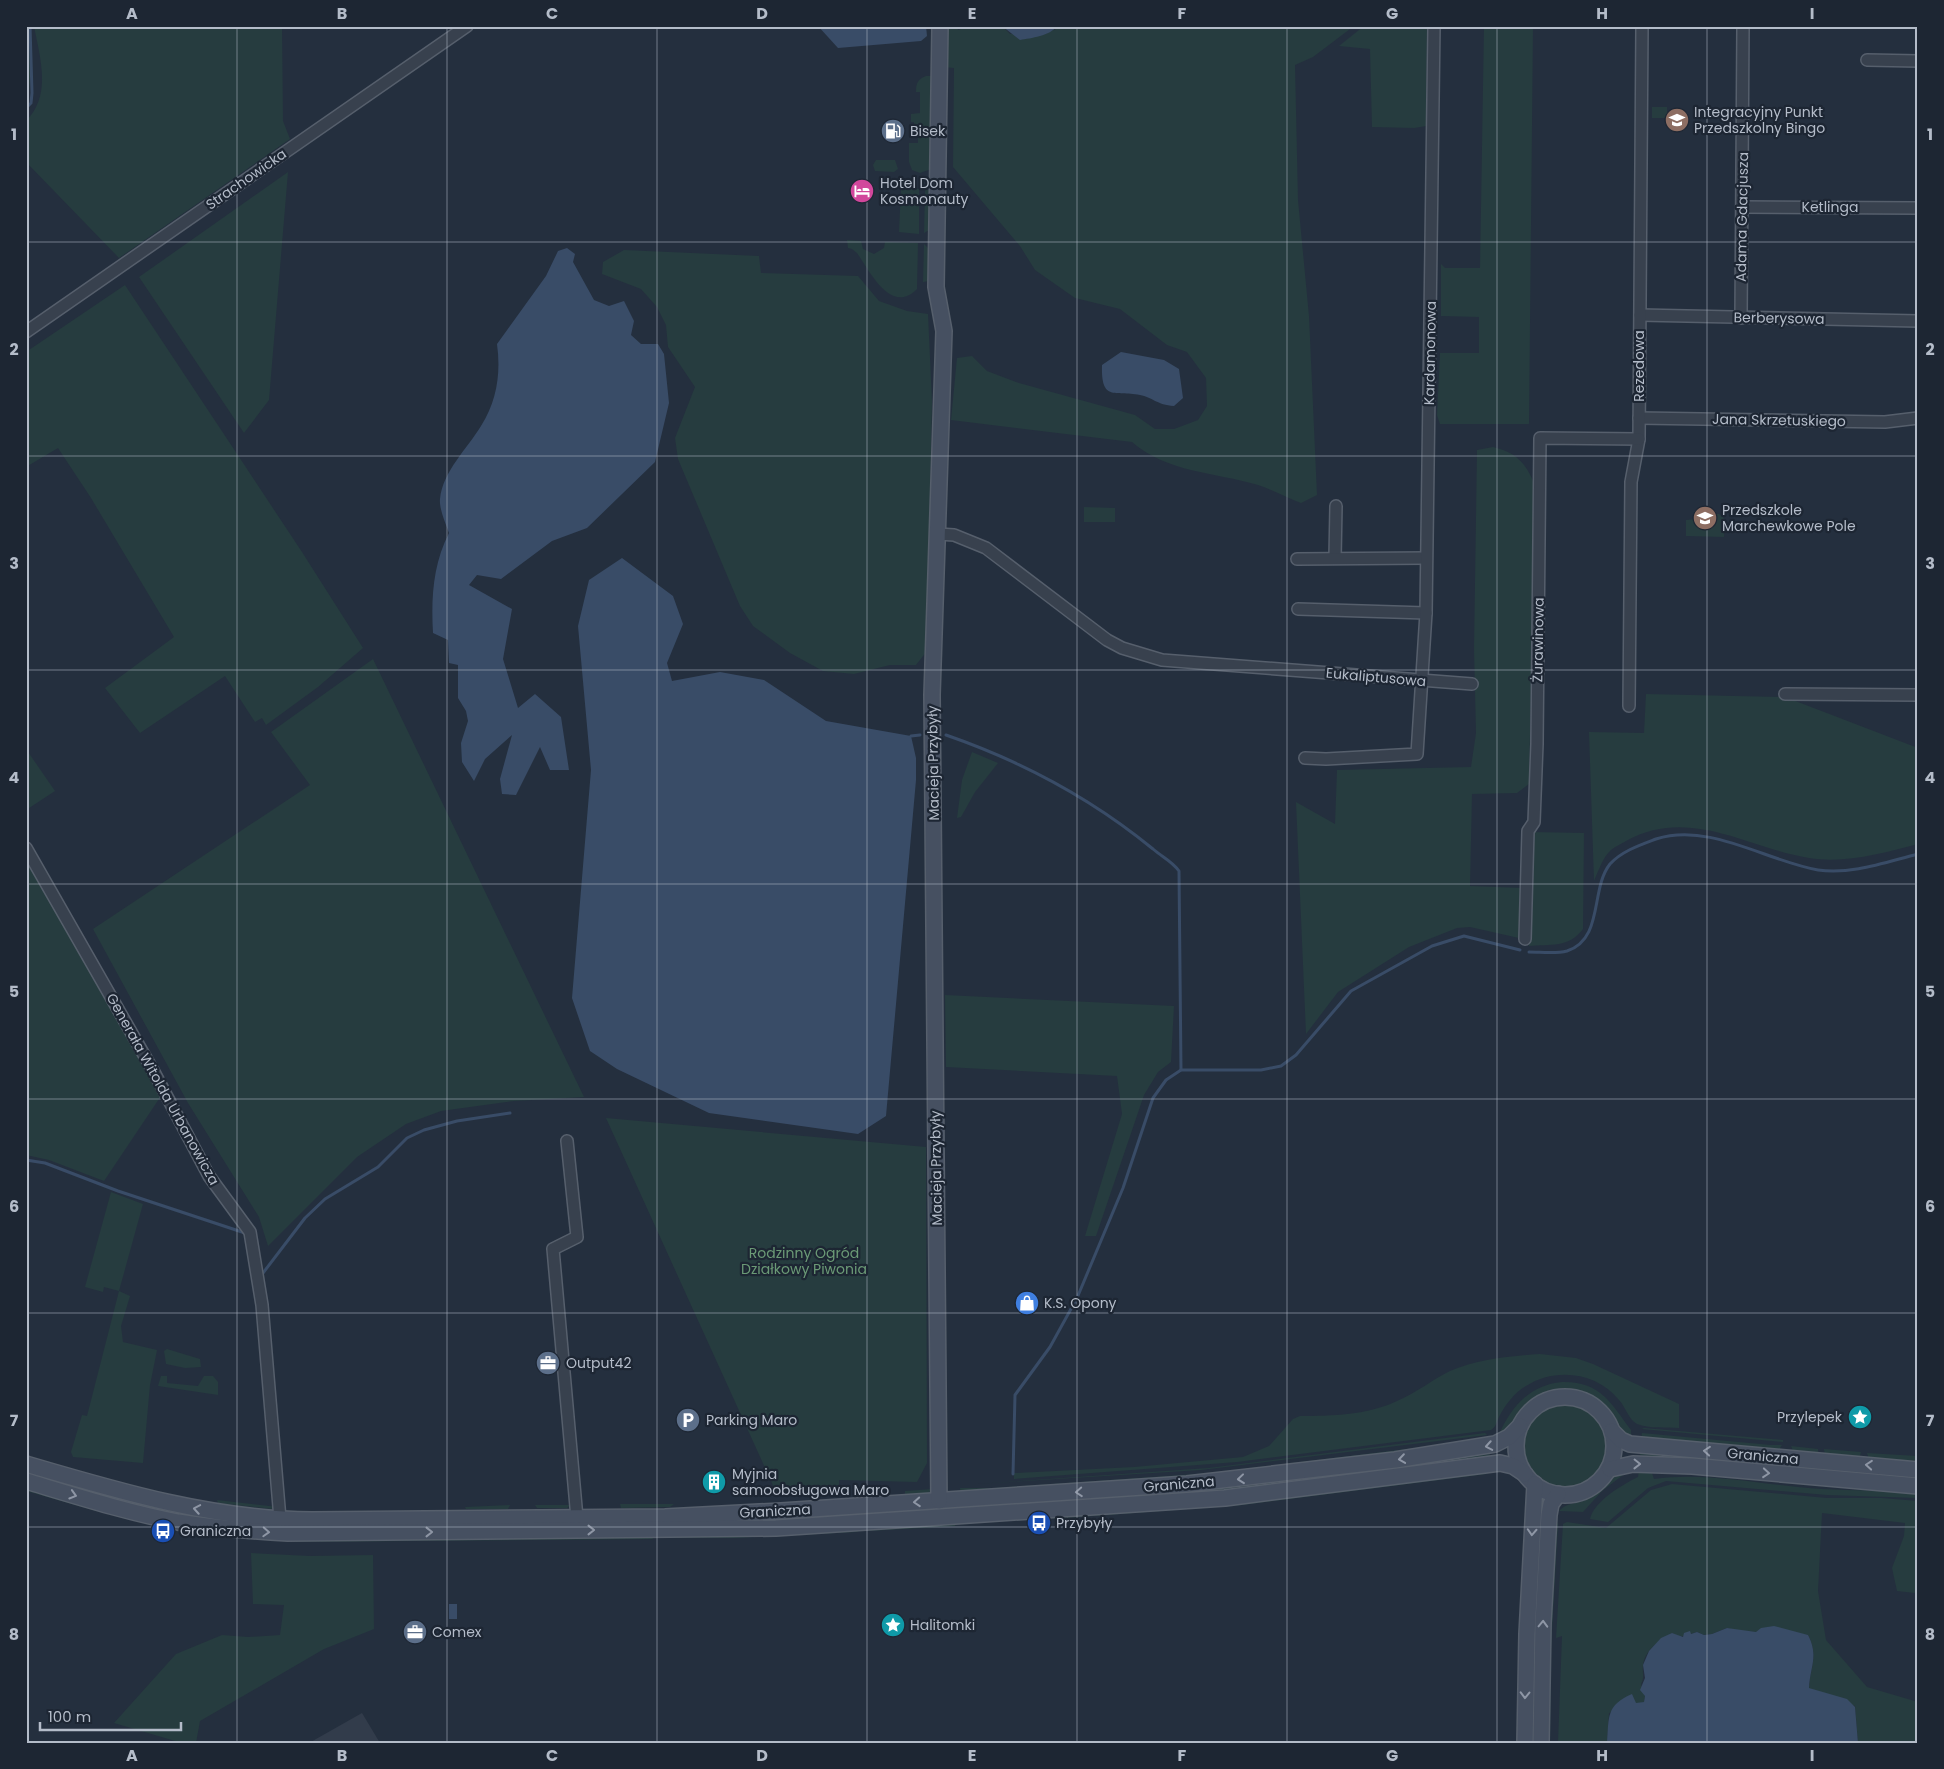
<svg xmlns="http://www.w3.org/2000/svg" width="1944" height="1769" font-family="Poppins,sans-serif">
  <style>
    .airport { fill: #323c4b }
    .green { fill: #263c3f }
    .water { fill: #394c67 }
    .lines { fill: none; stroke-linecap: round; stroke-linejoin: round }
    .stream { stroke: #394c67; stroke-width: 3 }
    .street-casing { stroke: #565f6c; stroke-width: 14 }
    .secondary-casing { stroke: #565f6c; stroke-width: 18 }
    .street { stroke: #38414e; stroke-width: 11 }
    .secondary { stroke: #465061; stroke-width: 15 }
    .oneway { stroke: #8e96a5 }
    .grid { fill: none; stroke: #b4bcc9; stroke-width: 1; stroke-opacity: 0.55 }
    .labels { text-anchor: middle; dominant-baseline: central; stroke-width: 4.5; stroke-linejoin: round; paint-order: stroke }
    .poi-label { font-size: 14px; fill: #b4bcc9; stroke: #1d2633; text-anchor: start }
    .street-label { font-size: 14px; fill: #b4bcc9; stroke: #1d2633 }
    .park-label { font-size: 14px; fill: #6b9a76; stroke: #1d2633 }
    .neatline { fill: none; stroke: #b4bcc9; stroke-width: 2 }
    .grid-label { font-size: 16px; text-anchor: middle; font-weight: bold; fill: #b4bcc9 }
  </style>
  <rect width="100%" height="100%" fill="#242f3e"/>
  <polygon class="airport" points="362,1713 380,1743 309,1743"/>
  <g class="green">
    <path d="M26 26C31 34 32 95 26 103Z"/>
    <path d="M34 26H282L283 121 290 139 119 258 26 162V121C52 95 40 58 34 26Z"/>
    <path d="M944 26H957L958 30 969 26H1002L1010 34 1055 30 1057 26H1354L1313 57 1295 65 1298 200 1309 316 1317 495 1301 503C1287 498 1273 490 1258 485 1214 472 1168 473 1132 442L951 420 957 358 972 356 987 371 1019 383 1135 415 1155 429H1174L1198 420 1207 406 1206 378 1187 352 1167 345 1120 309 1075 298 1035 270 1020 246 953 167 954 68 944 67Z"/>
    <polygon points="1364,26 1427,26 1426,126 1414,128 1372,127 1370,49 1339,46"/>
    <polygon points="1484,26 1533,26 1529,424 1440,424 1437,415 1440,353 1479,353 1479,317 1441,316 1441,264 1445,268 1480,268"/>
    <path d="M926 76H932L931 169 920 173 912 170 909 162V143H918V132H914V122H911V114L920 113V92H916C916 83 918 79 926 76Z"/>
    <rect x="1652" y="107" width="15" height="11"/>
    <polygon points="876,160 895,160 898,169 894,172 875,171 873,165"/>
    <polygon points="288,172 269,400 244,433 139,277"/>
    <polygon points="901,188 919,189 919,234 899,232"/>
    <polygon points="925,190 931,190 931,229 924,233"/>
    <path d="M847 240 861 241 863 249 874 254 884 248 885 242 918 243 917 289C891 316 869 270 857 253L852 249 848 248Z"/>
    <polygon points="924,244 929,249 929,281 923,282"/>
    <polygon points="624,250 759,256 761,273 858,276 879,301 907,311 928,314 932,402 927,651 916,665 890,665 854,674 823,671 790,653 753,626 740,606 678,459 675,438 695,387 668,347 666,325 657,307 641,289 602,274 603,262"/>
    <polygon points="125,285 302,552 363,648 318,687 266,725 262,718 255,722 225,676 140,733 105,688 174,637 91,498 58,448 26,467 26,352"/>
    <path d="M1493 447C1516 452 1527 464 1535 486L1529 784 1517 793 1472 794 1470 886 1523 888 1519 938 1470 927 1457 928 1409 947 1338 992 1306 1034 1296 802 1335 824 1337 770 1471 767 1476 733 1474 649 1477 450Z"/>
    <polygon points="1084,507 1115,508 1115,522 1084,522"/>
    <polygon points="1715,514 1719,514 1725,519 1724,537 1686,536 1686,520 1708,518"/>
    <polygon points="373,659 584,1097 514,1101 441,1111 406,1124 357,1157 268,1246 259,1217 188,1103 93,929 310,785 271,732"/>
    <path d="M1646 694 1785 697 1918 748V844C1883 853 1845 864 1809 858 1747 848 1690 806 1626 841 1621 844 1614 847 1610 851 1603 857 1598 872 1594 881L1589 732 1644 733Z"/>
    <polygon points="26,749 55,791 26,810"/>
    <polygon points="972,752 998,763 975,792 961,817 957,818 962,780"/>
    <path d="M1531 832 1584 833 1583 929C1569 948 1550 944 1529 946Z"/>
    <polygon points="26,855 161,1096 104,1181 49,1160 26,1155"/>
    <polygon points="945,995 1174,1006 1171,1062 1158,1072 1144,1095 1096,1236 1085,1236 1122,1114 1117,1076 946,1067"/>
    <polygon points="606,1118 926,1147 927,1463 917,1482 839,1480 839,1486 827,1487 826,1490 776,1492"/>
    <polygon points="111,1192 143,1204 119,1291 130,1296 121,1326 123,1342 157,1350 150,1385 143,1463 73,1457 71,1452 82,1415 87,1416 119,1291 104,1287 103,1292 85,1287"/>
    <polygon points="167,1349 200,1359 201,1367 185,1368 166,1364 164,1351"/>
    <path d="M1540 1354 1576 1358 1593 1364 1679 1404V1428C1667 1427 1649 1429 1637 1424 1629 1420 1625 1406 1619 1400 1597 1372 1555 1367 1526 1386 1514 1393 1505 1405 1499 1417 1496 1423 1496 1427 1491 1430L1237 1462 1014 1479V1473L1134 1467 1243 1457 1269 1446 1293 1419 1300 1416C1331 1416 1368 1415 1397 1401 1416 1393 1432 1380 1450 1371 1478 1359 1510 1356 1540 1354Z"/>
    <polygon points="161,1376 167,1376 167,1383 198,1386 204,1376 213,1376 218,1382 218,1395 158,1386"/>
    <path d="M1562 1382C1600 1381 1611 1403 1631 1430V1437C1616 1431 1614 1412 1602 1403 1577 1383 1543 1386 1522 1409 1512 1420 1513 1429 1498 1437 1510 1408 1529 1385 1562 1382Z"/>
    <circle cx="1565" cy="1446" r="42"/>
    <polygon points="1644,1428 1783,1440 1783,1442 1642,1429"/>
    <polygon points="1485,1433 1487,1435 1201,1470 977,1484 1209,1468"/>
    <polygon points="1642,1433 1771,1445 1782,1445 1778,1451 1641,1439"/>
    <polygon points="1487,1439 1488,1441 1238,1473 961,1494 960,1488 994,1488 1210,1473"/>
    <polygon points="1791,1446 1818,1449 1818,1452 1815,1454 1794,1453"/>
    <polygon points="1824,1449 1861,1452 1860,1456 1858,1459 1825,1456"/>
    <polygon points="1640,1450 1918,1475 1918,1481 1640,1455"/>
    <polygon points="1867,1453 1918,1456 1918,1461 1869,1459"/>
    <polygon points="1490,1454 1490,1459 1248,1489 962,1510 961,1505 1405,1464"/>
    <path d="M1639 1469 1651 1470 1654 1479C1707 1471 1768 1486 1822 1489 1854 1491 1886 1490 1918 1492V1498L1827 1495 1666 1481 1648 1488 1608 1522 1590 1519C1594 1501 1622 1485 1638 1477Z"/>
    <polygon points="1492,1470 1487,1474 1243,1505 1053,1519 1067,1515"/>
    <path d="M1627 1472 1602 1491 1583 1512 1559 1511C1566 1503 1575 1504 1585 1500 1598 1495 1607 1486 1615 1474Z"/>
    <path d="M1672 1484 1827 1498H1882L1918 1501V1587L1915 1593 1897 1591 1892 1568 1904 1536 1905 1523 1822 1513 1818 1591 1826 1640 1867 1687 1918 1702V1743H1858L1855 1706 1809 1688C1810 1667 1819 1656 1808 1635L1739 1631 1727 1628 1712 1634 1704 1635 1697 1632 1680 1637 1672 1633C1660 1641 1645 1649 1643 1665 1642 1674 1645 1677 1641 1684L1645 1696 1644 1702 1609 1713 1607 1743H1558L1562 1636 1556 1638 1563 1524 1567 1522 1606 1528 1651 1490Z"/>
    <polygon points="26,1488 100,1509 96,1511 26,1491"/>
    <polygon points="933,1489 924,1496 905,1495 905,1491"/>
    <polygon points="119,1497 182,1513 248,1522 248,1525 199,1519 117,1502"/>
    <polygon points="217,1500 278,1507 273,1509 218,1503"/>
    <polygon points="620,1504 674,1504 670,1507 621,1508"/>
    <polygon points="510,1505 508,1509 466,1509 465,1507"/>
    <polygon points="535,1505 571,1505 567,1508 537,1508"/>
    <polygon points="956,1506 956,1511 715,1523 746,1519"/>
    <polygon points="1539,1516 1543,1517 1535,1743 1531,1743"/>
    <polygon points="1555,1520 1558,1524 1551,1649 1550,1743 1547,1743"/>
    <polygon points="957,1522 955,1526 869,1531 874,1527"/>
    <polygon points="188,1529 652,1537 653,1539 294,1542 223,1537 175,1530"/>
    <polygon points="856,1529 858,1532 734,1538 665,1538 667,1536"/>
    <polygon points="251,1553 310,1556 373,1555 374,1629 324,1649 200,1721 196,1743 182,1743 114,1723 176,1654 222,1635 248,1637 280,1635 284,1605 253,1604"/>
  </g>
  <g class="water">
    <polygon points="818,26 926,26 927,36 921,41 838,48"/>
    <path d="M1002 26H1057C1050 36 1031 38 1020 40Z"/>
    <path d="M567 248 575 254 573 262 594 300 609 306 624 301 634 321 631 335 641 344H658L664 354 669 403 655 462 587 528 552 541 501 579 477 575 469 585 512 609 503 659 518 708 535 694 561 717 569 770H550L540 747 516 795 502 794 500 779 512 735 485 759 474 781 462 762 461 743 468 721 466 711 458 698V665L449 663 448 640 433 633C431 598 433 564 449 533 446 524 439 509 440 499 443 471 467 449 481 426 497 401 501 373 497 344L546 276 558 251Z"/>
    <path d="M1121 352 1164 360 1179 369 1183 398 1174 406C1157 405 1152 397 1140 395 1114 390 1101 402 1102 365Z"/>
    <polygon points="622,558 673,596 683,624 667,663 672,681 720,672 764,680 826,721 911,736 916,758 916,780 886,1116 858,1134 709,1113 617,1069 590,1051 572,998 591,770 578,626 589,580"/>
    <rect x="449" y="1604" width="8" height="15"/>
    <path d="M1774 1626 1808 1635C1819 1656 1810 1667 1809 1688L1847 1699 1855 1707 1858 1743H1607C1609 1717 1606 1705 1632 1694L1636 1703 1644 1702 1645 1696 1640 1690 1645 1678 1643 1665 1649 1651 1661 1638 1672 1633 1683 1637 1684 1633 1690 1631 1691 1634 1697 1632 1704 1635 1712 1634 1727 1628 1756 1632 1761 1628Z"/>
  </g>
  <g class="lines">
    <g class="stream">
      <polyline points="26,108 31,103 32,93 30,26"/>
      <path d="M946 735C1021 761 1092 799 1153 849 1162 857 1172 861 1179 871L1181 1070"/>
      <polyline points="911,736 920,735"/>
      <path d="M1529 952C1541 952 1556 954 1567 951 1604 939 1590 889 1610 864 1622 851 1640 845 1656 839 1710 822 1766 861 1818 870 1851 875 1886 862 1918 854"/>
      <polyline points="26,1160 45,1163 118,1191 245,1233"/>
      <polyline points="263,1273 305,1218 325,1199 378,1167 407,1138 424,1130 457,1121 510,1113"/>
      <polyline points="1013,1474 1015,1395 1050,1347 1077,1298 1123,1188 1153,1098 1166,1080 1181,1070 1261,1070 1281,1066 1296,1055 1351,991 1432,946 1464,936 1520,950"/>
    </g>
    <g class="street-casing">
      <g id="street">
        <polyline points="1867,60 1918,61"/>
        <polyline points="1742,207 1918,208"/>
        <polyline points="1640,315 1918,321"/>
        <polyline points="1741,318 1743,26"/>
        <polyline points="26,332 467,26"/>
        <polyline points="1639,418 1885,422 1918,418"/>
        <polyline points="938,534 954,535 986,548 1107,640 1122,648 1162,660 1472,684"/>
        <polyline points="1335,558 1336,506"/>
        <polyline points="1297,559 1426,558"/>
        <polyline points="1298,609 1426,613"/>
        <polyline points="1785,694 1918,695"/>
        <polyline points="1629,706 1631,482 1639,439 1642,26"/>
        <polyline points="1305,758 1326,759 1417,754 1426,613 1434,26"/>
        <polyline points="26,848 155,1074 209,1176 250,1232 262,1305 280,1519"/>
        <polyline points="1525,939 1528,831 1534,822 1537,744 1540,438 1639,439"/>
        <polyline points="567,1141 577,1237 553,1249 577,1518"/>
      </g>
    </g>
    <g class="secondary-casing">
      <g id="secondary">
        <circle cx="1565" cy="1446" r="49"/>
        <polyline points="1612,1431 1621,1440 1630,1444 1918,1470"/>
        <path d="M26 1464C121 1492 212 1519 312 1520L665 1517 781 1511 1187 1484 1395 1460 1495 1444 1509 1437 1520 1426"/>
        <polyline points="1610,1469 1633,1464 1692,1466 1918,1486"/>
        <path d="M26 1481C76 1496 126 1512 178 1522 214 1528 251 1531 288 1533L776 1528 1225 1498 1500 1463 1513 1466 1525 1474"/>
        <polyline points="939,1501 932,695 944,331 936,287 940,26"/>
        <polyline points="1525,1743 1527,1634 1535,1484"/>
        <polyline points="1541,1743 1543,1623 1549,1515 1551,1504 1558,1494"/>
      </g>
    </g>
    <use href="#street" class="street"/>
    <use href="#secondary" class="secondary"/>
  </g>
  <defs><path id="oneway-chevron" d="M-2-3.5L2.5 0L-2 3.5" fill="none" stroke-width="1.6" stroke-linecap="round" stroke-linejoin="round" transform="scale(1.25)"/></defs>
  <g class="oneway">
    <use href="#oneway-chevron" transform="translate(1489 1446) rotate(170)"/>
    <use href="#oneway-chevron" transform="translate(1707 1451) rotate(-175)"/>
    <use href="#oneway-chevron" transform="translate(1402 1459) rotate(172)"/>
    <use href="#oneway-chevron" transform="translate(1637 1464) rotate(1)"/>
    <use href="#oneway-chevron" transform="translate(1869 1465) rotate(-175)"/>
    <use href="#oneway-chevron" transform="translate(1766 1473) rotate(5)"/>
    <use href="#oneway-chevron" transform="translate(1241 1479) rotate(174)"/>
    <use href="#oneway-chevron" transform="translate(1079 1492) rotate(176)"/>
    <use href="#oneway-chevron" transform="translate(73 1495) rotate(17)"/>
    <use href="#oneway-chevron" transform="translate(917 1502) rotate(176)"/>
    <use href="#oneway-chevron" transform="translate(197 1509) rotate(-170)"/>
    <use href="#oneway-chevron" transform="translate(591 1530)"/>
    <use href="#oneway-chevron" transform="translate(266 1532) rotate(3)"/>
    <use href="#oneway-chevron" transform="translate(429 1532)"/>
    <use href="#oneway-chevron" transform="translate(1532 1532) rotate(93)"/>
    <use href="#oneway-chevron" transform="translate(1543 1624) rotate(-88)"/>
    <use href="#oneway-chevron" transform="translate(1525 1695) rotate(91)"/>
  </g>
  <path class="grid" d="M237 26V1743M447 26V1743M657 26V1743M867 26V1743M1077 26V1743M1287 26V1743M1497 26V1743M1707 26V1743M26 242H1918M26 456H1918M26 670H1918M26 884H1918M26 1099H1918M26 1313H1918M26 1527H1918"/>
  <defs>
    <g id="school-disc" transform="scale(1.25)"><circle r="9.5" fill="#8d6e63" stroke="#1d2633"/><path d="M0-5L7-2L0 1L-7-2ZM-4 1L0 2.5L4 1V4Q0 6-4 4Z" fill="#fff"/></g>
    <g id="fuel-disc" transform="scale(1.25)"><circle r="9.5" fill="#5c6f8a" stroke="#1d2633"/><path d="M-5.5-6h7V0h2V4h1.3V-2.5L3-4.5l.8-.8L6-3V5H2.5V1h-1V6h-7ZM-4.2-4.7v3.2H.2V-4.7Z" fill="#fff"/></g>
    <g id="hotel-disc" transform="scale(1.25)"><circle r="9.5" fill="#d1479c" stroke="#1d2633"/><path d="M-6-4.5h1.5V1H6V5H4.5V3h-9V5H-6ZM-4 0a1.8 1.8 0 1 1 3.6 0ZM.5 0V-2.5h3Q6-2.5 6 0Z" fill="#fff"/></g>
    <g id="shop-disc" transform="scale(1.25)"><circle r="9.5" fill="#3f7fe0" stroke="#1d2633"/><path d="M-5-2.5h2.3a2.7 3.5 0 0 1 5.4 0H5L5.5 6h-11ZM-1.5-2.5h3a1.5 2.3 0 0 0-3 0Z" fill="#fff"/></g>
    <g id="office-disc" transform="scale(1.25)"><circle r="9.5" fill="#5c6f8a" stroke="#1d2633"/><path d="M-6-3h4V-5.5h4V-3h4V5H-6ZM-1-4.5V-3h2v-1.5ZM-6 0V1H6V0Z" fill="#fff"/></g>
    <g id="sight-disc" transform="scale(1.25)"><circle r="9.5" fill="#0f9aa8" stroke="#1d2633"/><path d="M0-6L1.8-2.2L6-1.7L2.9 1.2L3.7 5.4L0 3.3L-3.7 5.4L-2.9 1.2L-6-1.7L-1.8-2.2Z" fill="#fff"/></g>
    <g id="parking-disc" transform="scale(1.25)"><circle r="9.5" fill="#5c6f8a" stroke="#1d2633"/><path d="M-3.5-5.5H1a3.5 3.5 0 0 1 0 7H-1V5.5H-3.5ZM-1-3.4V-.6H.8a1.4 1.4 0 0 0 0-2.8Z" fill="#fff"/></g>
    <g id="building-disc" transform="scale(1.25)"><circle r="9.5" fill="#0f9aa8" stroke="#1d2633"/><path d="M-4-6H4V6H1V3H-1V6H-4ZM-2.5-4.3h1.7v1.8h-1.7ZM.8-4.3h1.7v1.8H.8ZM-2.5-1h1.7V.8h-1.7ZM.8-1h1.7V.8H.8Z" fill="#fff"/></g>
    <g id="bus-disc" transform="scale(1.25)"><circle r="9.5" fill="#1a4fb4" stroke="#1d2633"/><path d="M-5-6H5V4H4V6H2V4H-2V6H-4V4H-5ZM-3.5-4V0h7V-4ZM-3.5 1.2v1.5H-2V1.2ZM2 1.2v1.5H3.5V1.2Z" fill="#fff"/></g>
  </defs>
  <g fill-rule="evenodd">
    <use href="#school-disc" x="1677" y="120"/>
    <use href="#fuel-disc" x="893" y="131"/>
    <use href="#hotel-disc" x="862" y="191"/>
    <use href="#school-disc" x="1705" y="518"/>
    <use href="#shop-disc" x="1027" y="1303"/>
    <use href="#office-disc" x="548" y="1363"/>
    <use href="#sight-disc" x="1860" y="1417"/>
    <use href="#parking-disc" x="688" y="1420"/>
    <use href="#building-disc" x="714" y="1482"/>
    <use href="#bus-disc" x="1039" y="1523"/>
    <use href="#bus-disc" x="163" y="1531"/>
    <use href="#sight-disc" x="893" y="1625"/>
    <use href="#office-disc" x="415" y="1632"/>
  </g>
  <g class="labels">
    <g class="poi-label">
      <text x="1694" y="112">Integracyjny Punkt<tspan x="1694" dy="16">Przedszkolny Bingo</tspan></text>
      <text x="910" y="131">Bisek</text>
      <text x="880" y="183">Hotel Dom<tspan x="880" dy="16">Kosmonauty</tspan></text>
      <text x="1722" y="510">Przedszkole<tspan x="1722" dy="16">Marchewkowe Pole</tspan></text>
      <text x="1044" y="1303">K.S. Opony</text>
      <text x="566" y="1363">Output42</text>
      <text x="1842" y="1417" text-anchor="end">Przylepek</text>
      <text x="706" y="1420">Parking Maro</text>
      <text x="732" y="1474">Myjnia<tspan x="732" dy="16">samoobsługowa Maro</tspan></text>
      <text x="1056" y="1523">Przybyły</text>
      <text x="180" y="1531">Graniczna</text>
      <text x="910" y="1625">Halitomki</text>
      <text x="432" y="1632">Comex</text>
    </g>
    <g class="street-label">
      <text transform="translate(246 179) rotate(-35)">Strachowicka</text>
      <text x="1830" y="207">Ketlinga</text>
      <text transform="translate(1742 217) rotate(-89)">Adama Gdacjusza</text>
      <text transform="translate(1779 318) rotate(1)">Berberysowa</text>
      <text transform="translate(1430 353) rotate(-89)">Kardamonowa</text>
      <text transform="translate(1639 366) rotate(-90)">Rezedowa</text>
      <text transform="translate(1779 420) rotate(1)">Jana Skrzetuskiego</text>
      <text transform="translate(1538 640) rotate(-89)">Żurawinowa</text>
      <text transform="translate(1376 677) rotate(5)">Eukaliptusowa</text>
      <text transform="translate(933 763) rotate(-91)">Macieja Przybyły</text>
      <text transform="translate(163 1089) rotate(61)">Generała Witolda Urbanowicza</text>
      <text transform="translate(936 1168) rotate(-91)">Macieja Przybyły</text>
      <text transform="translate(1763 1456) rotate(5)">Graniczna</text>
      <text transform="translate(1179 1484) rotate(-5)">Graniczna</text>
      <text transform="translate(775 1511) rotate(-3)">Graniczna</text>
    </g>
    <g class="park-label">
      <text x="804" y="1253">Rodzinny Ogród<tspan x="804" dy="16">Działkowy Piwonia</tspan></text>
    </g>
  </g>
  <rect width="1944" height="1769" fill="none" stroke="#1d2633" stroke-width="55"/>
  <path d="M40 1722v8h141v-8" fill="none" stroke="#b4bcc9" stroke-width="2.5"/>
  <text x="48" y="1722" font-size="15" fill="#b4bcc9" stroke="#1d2633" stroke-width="4" paint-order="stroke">100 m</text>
  <rect x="28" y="28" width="1888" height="1714" class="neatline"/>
  <g class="grid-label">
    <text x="132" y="19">A</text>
    <text x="342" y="19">B</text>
    <text x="552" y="19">C</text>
    <text x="762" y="19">D</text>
    <text x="972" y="19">E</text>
    <text x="1182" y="19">F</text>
    <text x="1392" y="19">G</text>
    <text x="1602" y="19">H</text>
    <text x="1812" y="19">I</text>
    <text x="14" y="140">1</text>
    <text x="1930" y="140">1</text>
    <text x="14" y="355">2</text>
    <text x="1930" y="355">2</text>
    <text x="14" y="569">3</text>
    <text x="1930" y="569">3</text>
    <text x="14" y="783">4</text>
    <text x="1930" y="783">4</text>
    <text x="14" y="997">5</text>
    <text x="1930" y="997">5</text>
    <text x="14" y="1212">6</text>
    <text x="1930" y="1212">6</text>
    <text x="14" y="1426">7</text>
    <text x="1930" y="1426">7</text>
    <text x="14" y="1640">8</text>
    <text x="1930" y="1640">8</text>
    <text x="132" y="1761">A</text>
    <text x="342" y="1761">B</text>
    <text x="552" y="1761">C</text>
    <text x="762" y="1761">D</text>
    <text x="972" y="1761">E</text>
    <text x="1182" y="1761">F</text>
    <text x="1392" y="1761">G</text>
    <text x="1602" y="1761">H</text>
    <text x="1812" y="1761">I</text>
  </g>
</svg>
